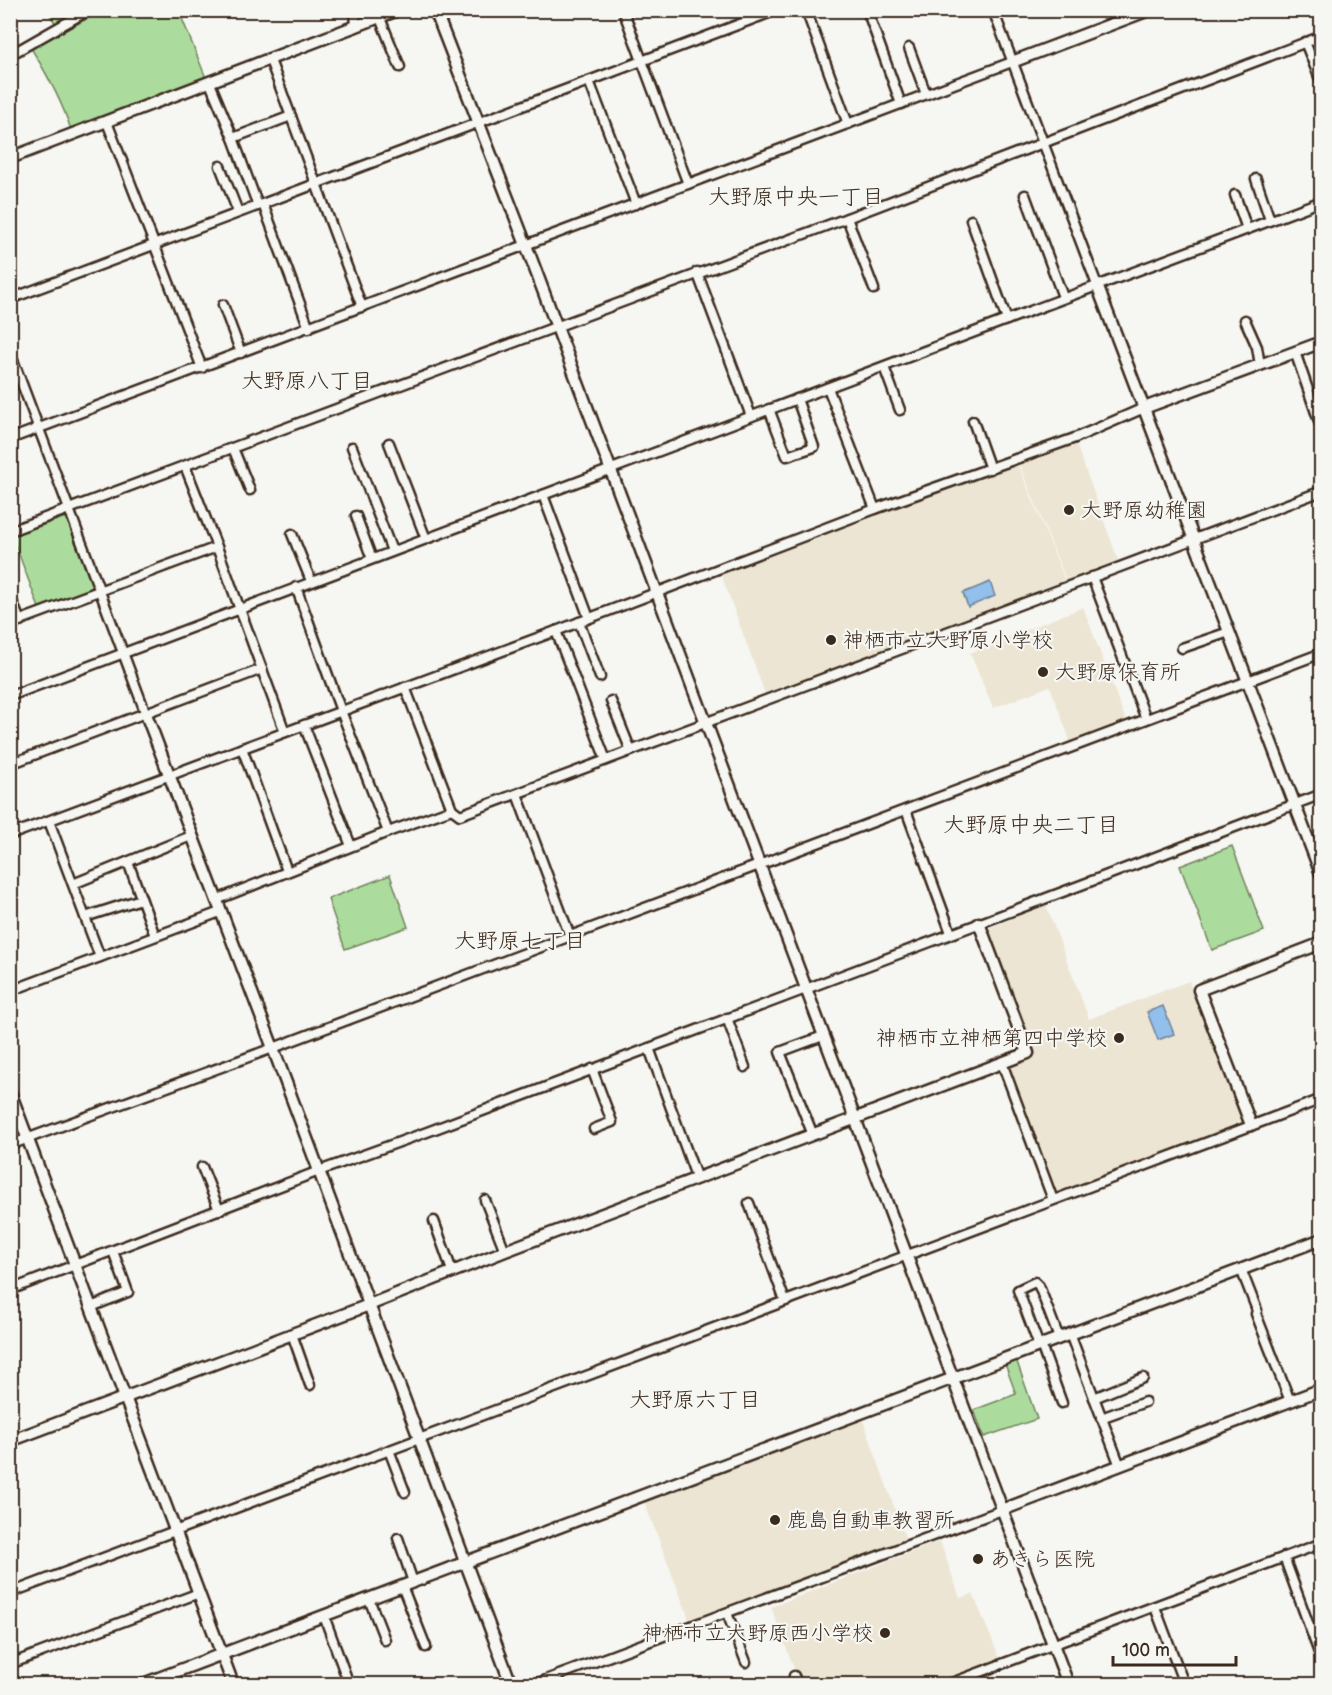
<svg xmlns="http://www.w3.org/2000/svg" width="1332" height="1695" font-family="'Balsamiq Sans','Klee One',sans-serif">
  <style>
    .built { fill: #ece5d3 }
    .green { fill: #abdc9d; stroke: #73835e; stroke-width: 1.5 }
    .water { fill: #92bfeb; stroke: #6f8399; stroke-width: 1.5 }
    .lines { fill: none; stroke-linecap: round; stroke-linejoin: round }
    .minor-casing { stroke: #3b2a1e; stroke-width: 13 }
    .tertiary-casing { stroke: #3b2a1e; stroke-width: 15 }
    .minor { stroke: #f6f6f2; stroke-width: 8 }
    .tertiary { stroke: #f6f6f2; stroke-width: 10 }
    .poi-dot { fill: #3b2a1e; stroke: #f6f6f2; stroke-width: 2 }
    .labels { text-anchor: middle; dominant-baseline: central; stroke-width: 4.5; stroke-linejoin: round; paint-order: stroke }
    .poi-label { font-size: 21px; fill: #3b2a1e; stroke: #f6f6f2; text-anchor: start }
    .neighbourhood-label { font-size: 22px; fill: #3b2a1e; stroke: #f6f6f2 }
  </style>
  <rect width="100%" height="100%" fill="#f6f6f2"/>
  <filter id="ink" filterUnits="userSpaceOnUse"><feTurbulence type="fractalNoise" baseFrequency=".0167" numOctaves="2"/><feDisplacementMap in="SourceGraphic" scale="12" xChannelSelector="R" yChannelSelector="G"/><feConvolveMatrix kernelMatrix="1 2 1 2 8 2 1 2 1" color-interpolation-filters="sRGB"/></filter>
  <g filter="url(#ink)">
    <g class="built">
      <polygon points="1075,441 1118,560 1066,580 1018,461"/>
      <polygon points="1017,462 1065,580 767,699 721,574"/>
      <polygon points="1083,607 1126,721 1071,743 1050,686 993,708 970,653"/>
      <polygon points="1046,905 1089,1019 1189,981 1245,1123 1056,1192 1009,1068 1034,1056 986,929"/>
      <polygon points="863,1420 906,1540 690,1621 644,1501"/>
      <polygon points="940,1541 960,1598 973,1594 1000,1659 932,1684 800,1684 771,1607"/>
    </g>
    <g class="green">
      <polygon points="47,11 81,11 56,24"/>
      <path d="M102 11H179L206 78 71 130C62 101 47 74 31 48Z"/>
      <polygon points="66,517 93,588 39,608 12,536"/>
      <polygon points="1232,846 1264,931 1212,950 1180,866"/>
      <polygon points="390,875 408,927 345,949 328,899"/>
      <polygon points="1016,1359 1037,1419 984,1437 974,1410 1016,1394 1005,1364"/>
    </g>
    <g class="water">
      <polygon points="990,582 995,596 968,607 963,593"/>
      <polygon points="1163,1006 1174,1034 1158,1040 1147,1012"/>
    </g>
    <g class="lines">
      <g class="minor-casing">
        <g id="minor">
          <polyline points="355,10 356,27"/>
          <polyline points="623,10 688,184"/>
          <polyline points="806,10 848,124"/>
          <polyline points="867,10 901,104"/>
          <polyline points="993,10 1097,285"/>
          <polyline points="380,18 400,67"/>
          <polyline points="1305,42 1322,84"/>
          <polyline points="909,48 926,94"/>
          <polyline points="10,55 89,10"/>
          <polyline points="270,60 362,307"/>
          <polyline points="589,81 636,204"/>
          <polyline points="210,83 233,138 258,206"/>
          <polyline points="107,122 202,368"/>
          <polyline points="233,138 291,116"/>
          <polyline points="220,166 238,212"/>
          <polyline points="1256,179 1270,220"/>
          <polyline points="1025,195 1063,297"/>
          <polyline points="1235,195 1247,229"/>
          <polyline points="263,204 309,328"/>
          <polyline points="847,218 874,289"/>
          <polyline points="971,220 1007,320"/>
          <polyline points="697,272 751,416"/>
          <polyline points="10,299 777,10"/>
          <polyline points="223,305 241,353"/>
          <polyline points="1245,320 1257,347 1260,365"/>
          <polyline points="10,352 146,714"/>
          <polyline points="1295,352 1321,427"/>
          <polyline points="884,367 900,410"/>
          <polyline points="828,388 875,509"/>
          <polyline points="769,409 787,456 814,447 797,399"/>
          <polyline points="973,421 990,469"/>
          <polyline points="10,439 1012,62"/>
          <polyline points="389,443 426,539"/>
          <polyline points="352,447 392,551"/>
          <polyline points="233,448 250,490"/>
          <polyline points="185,466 217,547 285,732"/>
          <polyline points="543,495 589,618"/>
          <polyline points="356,516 372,559"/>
          <polyline points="10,531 847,218 1322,36"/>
          <polyline points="292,534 311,581"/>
          <polyline points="1092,577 1146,719"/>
          <polyline points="296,587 341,711 388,832"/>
          <polyline points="10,596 20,621"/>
          <polyline points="579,622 600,677"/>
          <polyline points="10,624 217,547"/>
          <polyline points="556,631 606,760"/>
          <polyline points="1182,648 1229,632"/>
          <polyline points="405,687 452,809"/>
          <polyline points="10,696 1322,201"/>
          <polyline points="611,701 631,751"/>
          <polyline points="304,725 351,846"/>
          <polyline points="242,748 287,871"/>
          <polyline points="10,764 262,669"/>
          <polyline points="517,794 570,936"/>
          <polyline points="906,810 951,933"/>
          <polyline points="49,821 100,957"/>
          <polyline points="10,835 556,631 875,509 1075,438 1144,408"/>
          <polyline points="128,862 155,936"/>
          <polyline points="73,884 191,836"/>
          <polyline points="216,900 388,832 452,809 460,815 1322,491"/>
          <polyline points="85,917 141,899"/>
          <polyline points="10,991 220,912"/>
          <polyline points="727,1018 745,1067"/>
          <polyline points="649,1048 697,1179"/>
          <polyline points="1002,1063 1053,1200"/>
          <polyline points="592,1069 612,1122 594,1129"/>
          <polyline points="813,1135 780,1052 823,1036"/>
          <polyline points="10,1145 273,1048 1322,653"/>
          <polyline points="202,1167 219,1210"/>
          <polyline points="485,1200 505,1251"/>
          <polyline points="749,1203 785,1301"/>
          <polyline points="434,1221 452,1271"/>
          <polyline points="1241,1269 1257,1310 1256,1314 1290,1401"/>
          <polyline points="10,1290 319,1171 427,1132 1322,794"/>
          <polyline points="91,1307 128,1292 113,1251"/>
          <polyline points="292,1334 310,1385"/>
          <polyline points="1070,1334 1120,1466"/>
          <polyline points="1041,1345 1062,1403"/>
          <polyline points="1039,1346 1018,1290 1035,1282 1039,1286 1059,1338"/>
          <polyline points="1094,1398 1143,1378"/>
          <polyline points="1101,1418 1145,1402"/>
          <polyline points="389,1450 405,1492"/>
          <polyline points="398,1538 413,1582"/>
          <polyline points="1284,1557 1322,1661"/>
          <polyline points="402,1586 426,1647"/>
          <polyline points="10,1593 1322,1099"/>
          <polyline points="369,1599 385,1640"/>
          <polyline points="1155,1607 1184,1684"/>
          <polyline points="727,1613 746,1662"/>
          <polyline points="324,1616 346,1676"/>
          <polyline points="10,1664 199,1593"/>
          <polyline points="794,1676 797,1684"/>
          <polyline points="535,1684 1002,1510"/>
          <polyline points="949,1684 1322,1543"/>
        </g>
      </g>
      <g class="tertiary-casing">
        <g id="tertiary">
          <polyline points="435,10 526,245 1068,1684"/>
          <polyline points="1012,62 1149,10"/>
          <polyline points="10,158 398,10"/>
          <polyline points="1097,285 1322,876"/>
          <polyline points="1144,408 1322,342"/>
          <polyline points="146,714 273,1048 511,1684"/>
          <polyline points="10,1092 233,1684"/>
          <polyline points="1251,1125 1199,990 1322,943"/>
          <polyline points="10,1441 369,1305 505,1251 1028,1053 979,923"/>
          <polyline points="1002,1510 1322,1389"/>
          <polyline points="143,1684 1322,1239"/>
        </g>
      </g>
      <use href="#minor" class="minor"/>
      <use href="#tertiary" class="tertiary"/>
    </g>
  </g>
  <g class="poi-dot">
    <circle cx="1069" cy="510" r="6"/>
    <circle cx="831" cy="640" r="6"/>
    <circle cx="1043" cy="672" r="6"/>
    <circle cx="1119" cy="1038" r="6"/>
    <circle cx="775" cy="1520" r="6"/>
    <circle cx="978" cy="1559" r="6"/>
    <circle cx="885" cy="1633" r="6"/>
  </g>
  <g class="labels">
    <g class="poi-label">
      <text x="1081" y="510">大野原幼稚園</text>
      <text x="843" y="640">神栖市立大野原小学校</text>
      <text x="1055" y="672">大野原保育所</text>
      <text x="1107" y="1038" text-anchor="end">神栖市立神栖第四中学校</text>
      <text x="787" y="1520">鹿島自動車教習所</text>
      <text x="990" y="1559">あきら医院</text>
      <text x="873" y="1633" text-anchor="end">神栖市立大野原西小学校</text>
    </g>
    <g class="neighbourhood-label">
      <text x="796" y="197">大野原中央一丁目</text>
      <text x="307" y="381">大野原八丁目</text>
      <text x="1031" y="825">大野原中央二丁目</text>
      <text x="520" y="941">大野原七丁目</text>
      <text x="695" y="1400">大野原六丁目</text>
    </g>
  </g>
  <rect width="1332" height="1695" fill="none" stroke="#f6f6f2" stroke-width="36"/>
  <rect x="18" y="18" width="1296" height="1659" fill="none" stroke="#3b2a1e" stroke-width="2" filter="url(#ink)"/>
  <path d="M1113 1656v9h123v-9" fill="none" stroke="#3b2a1e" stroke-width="3"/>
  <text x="1122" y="1656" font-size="18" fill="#3b2a1e" stroke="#f6f6f2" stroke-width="4.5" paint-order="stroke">100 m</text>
</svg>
